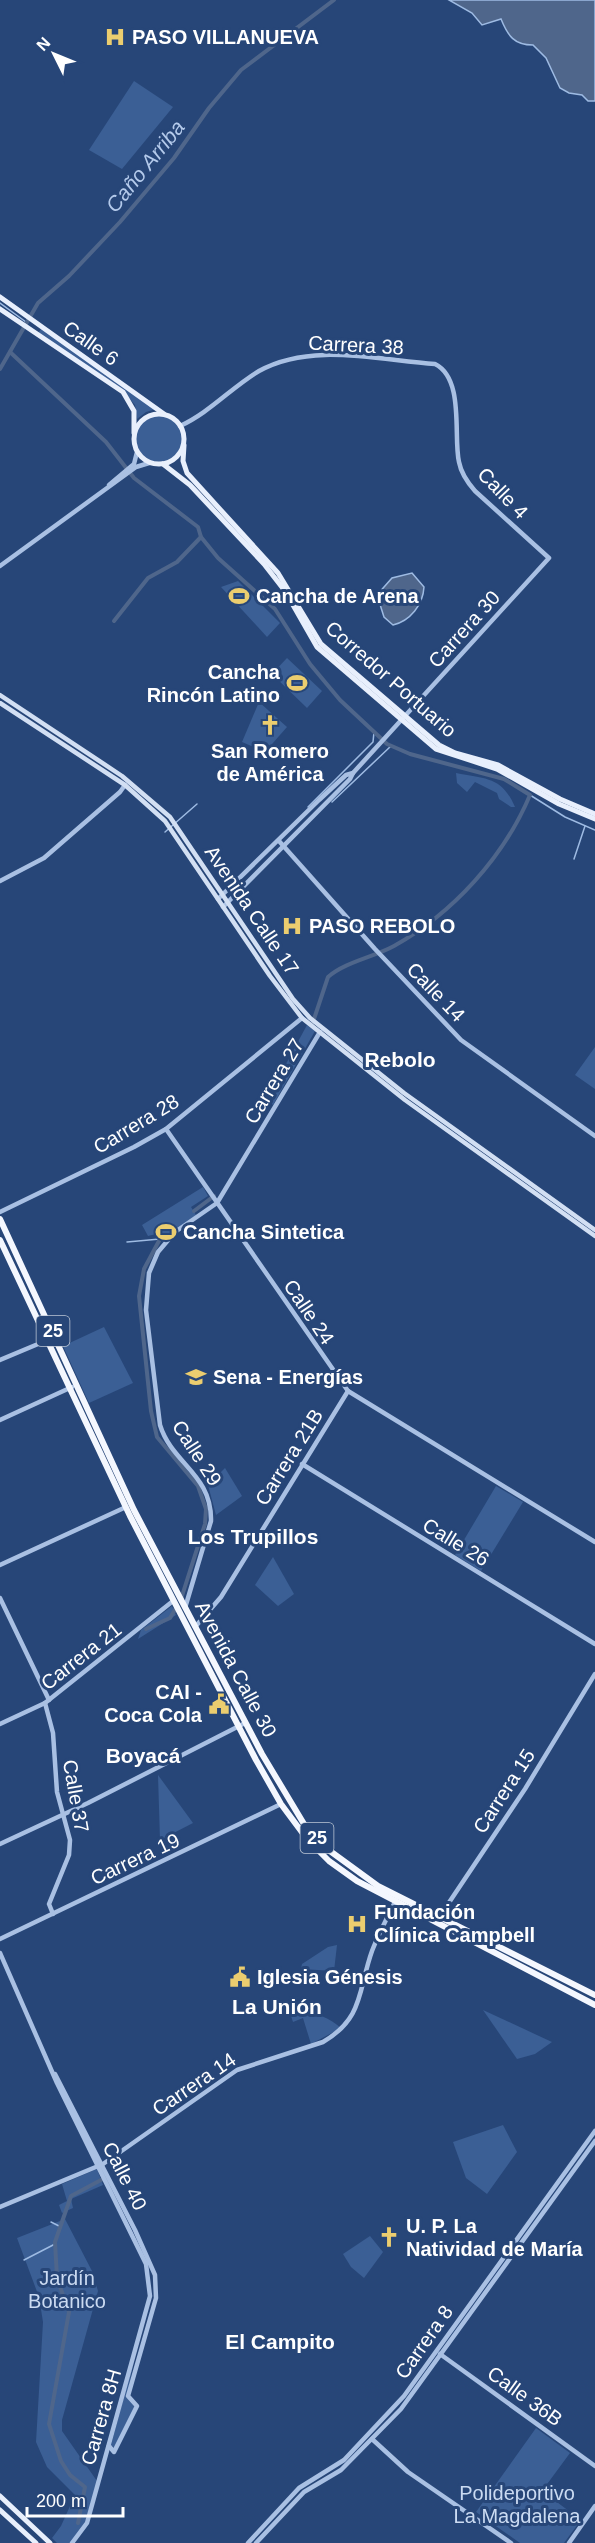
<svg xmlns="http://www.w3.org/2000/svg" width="595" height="2543" font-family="Helvetica,sans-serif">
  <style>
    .green { fill: #3b5f95 }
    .water { fill: #4f668b; stroke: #9ebbe3; stroke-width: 1.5 }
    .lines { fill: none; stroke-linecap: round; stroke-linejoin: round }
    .stream { stroke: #9ebbe3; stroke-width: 1.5 }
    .canal { stroke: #4f668b; stroke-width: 4 }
    .tertiary { stroke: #a9c0e3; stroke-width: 4.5 }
    .secondary { stroke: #d2dff3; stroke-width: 4.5 }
    .primary { stroke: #e8effc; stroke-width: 5 }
    .trunk { stroke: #f4f7fe; stroke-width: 6 }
    .labels { text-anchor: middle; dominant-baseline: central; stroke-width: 6; stroke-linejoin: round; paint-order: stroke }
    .shield { fill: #274678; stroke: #bec8d6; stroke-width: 1.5 }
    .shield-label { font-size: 18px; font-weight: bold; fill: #fff }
    .poi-label { font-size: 20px; font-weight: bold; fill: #fff; stroke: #274678; text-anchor: start }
    .street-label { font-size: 20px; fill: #fff; stroke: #274678 }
    .park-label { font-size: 20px; fill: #cbdbf2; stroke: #274678 }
    .water-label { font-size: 21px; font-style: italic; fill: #b4caeb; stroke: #274678 }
    .neighbourhood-label { font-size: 21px; font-weight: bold; fill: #fff; stroke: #274678 }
  </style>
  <rect width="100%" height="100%" fill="#274678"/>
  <g class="green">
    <polygon points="134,81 173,107 122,169 89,150"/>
    <polygon points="42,328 156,409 146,412 137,419 135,405 124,392 38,333"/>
    <circle cx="159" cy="439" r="23"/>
    <polygon points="238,581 280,623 267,637 221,587"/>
    <polygon points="287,658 322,691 307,708 272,674"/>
    <polygon points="259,702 287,727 265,752 242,742"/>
    <path d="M456 773C487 779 502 777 515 807H511L499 799 497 793 475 782 467 792 457 783Z"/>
    <polygon points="307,1025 315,1031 273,1105 267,1099"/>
    <polygon points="595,1047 595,1089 575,1075"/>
    <polygon points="203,1187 208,1196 191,1207 196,1215 163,1242 156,1234 148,1236 142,1225"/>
    <polygon points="104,1327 133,1383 89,1403 63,1346"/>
    <polygon points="225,1468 242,1496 216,1515 208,1485"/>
    <polygon points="496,1486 523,1502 481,1571 455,1555"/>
    <polygon points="273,1557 294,1594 278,1606 255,1585"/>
    <polygon points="172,1606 176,1615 138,1639 141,1630"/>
    <polygon points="158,1775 193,1823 160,1840"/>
    <polygon points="337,1945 334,1971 301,1969 302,1964 328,1947"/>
    <polygon points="483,2010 552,2042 535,2054 517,2059"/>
    <path d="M290 2013C308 2009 327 2016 341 2028L311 2044 303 2018 293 2022Z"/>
    <polygon points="503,2125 517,2152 487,2194 466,2178 453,2142"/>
    <polygon points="97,2169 103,2185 71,2199 73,2208 62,2213 59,2205 67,2201 62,2184"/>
    <polygon points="65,2219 92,2271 98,2291 62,2420 62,2431 97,2481 84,2526 70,2543 57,2543 52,2538 61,2526 75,2495 47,2467 36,2442 43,2322 39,2297 17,2238"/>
    <polygon points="370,2236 383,2252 364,2278 351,2267 343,2254"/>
    <polygon points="134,2360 127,2396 136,2406 115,2448 111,2445"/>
    <polygon points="536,2428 570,2453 542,2491 581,2520 564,2543 520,2543 476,2512"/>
  </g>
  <g class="water">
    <path d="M449 0H595V101H588L582 95 569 93 560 88 546 58 533 45C514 45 508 36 501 19L482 25 472 13Z"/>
    <path d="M412 573 424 587C423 605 410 621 393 625L384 617 377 595 392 578Z"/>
  </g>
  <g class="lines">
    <g class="stream">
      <polyline points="0,303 26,322"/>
      <polyline points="530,795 565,817 595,830"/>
      <polyline points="332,802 391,746"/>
      <polyline points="308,807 373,742 374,732"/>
      <polyline points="165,832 197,804"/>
      <polyline points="574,859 585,826"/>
      <polyline points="127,1242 160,1239"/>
      <polyline points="51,2222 59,2226"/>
      <polyline points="24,2260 55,2244"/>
    </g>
    <g class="canal">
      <path d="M10 352 106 442 134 478 198 527 201 537 218 558 275 609 310 664 340 700 387 744 410 754 504 779 530 795C504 857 453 913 394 946 374 957 345 962 328 977L313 1022"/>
      <polyline points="0,369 38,303 69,276 120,222 174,158 209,108 241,70 334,0"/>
      <polyline points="114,621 148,578 177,562 201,537"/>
      <polyline points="194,1211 214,1196"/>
      <polyline points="160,1239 144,1269 139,1296 151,1411 157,1437 198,1486 206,1509 205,1524 181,1599"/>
      <polyline points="146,1629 170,1618 176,1608"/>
      <polyline points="78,2523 85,2487 70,2475 61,2461 49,2424 69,2312 57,2278 55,2242 71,2196 101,2180"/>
    </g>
    <g class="tertiary">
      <path d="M180 426C209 413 232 387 259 371 311 342 378 360 435 364 465 379 453 437 459 462 461 473 468 483 475 491L549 558 353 773 350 779 223 907"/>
      <polyline points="109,485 134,464 137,452"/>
      <polyline points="0,566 136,467 149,463"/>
      <polyline points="279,841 375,949 461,1040 595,1136"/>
      <polyline points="0,881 44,858 120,792 125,785"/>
      <polyline points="218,899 319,800 346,775 353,773"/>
      <polyline points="166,1129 348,1391 595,1542"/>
      <polyline points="0,1212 134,1147 166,1129 302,1018"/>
      <polyline points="0,1360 50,1339"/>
      <polyline points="0,1420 72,1387"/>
      <polyline points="302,1464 595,1644"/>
      <polyline points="0,1565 126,1507"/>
      <polyline points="0,1598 49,1700"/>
      <path d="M185 1608 211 1521C212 1474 172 1464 160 1425L146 1310 149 1273 158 1252 175 1232 217 1203 320 1032"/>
      <polyline points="195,1627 221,1597 348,1391"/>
      <polyline points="45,1703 53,1733 57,1792 70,1840 69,1855 49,1904 53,1914"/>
      <polyline points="0,1724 45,1703 173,1601"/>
      <polyline points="0,1844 88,1803 245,1723"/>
      <polyline points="438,1919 525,1789 595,1674"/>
      <polyline points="0,1939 281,1804"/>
      <polyline points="0,1953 57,2083 146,2264 150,2296 87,2523 72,2543"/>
      <polyline points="55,2074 135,2230 155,2275 156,2298 128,2396 137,2406 114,2452 109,2446"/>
      <path d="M0 2207 103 2164 237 2070 323 2042C364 2018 358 1990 372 1951 379 1933 388 1916 396 1900"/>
      <polyline points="440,2354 595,2466"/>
      <polyline points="372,2439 408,2472 511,2543"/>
      <polyline points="248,2543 299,2488 344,2460 404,2396 595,2131"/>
      <polyline points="256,2543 304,2492 341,2470 401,2409 595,2141"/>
      <polyline points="569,2543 595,2506"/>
    </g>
    <g class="secondary">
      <polyline points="0,695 122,776 170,817 293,999 310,1018 404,1093 595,1230"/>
      <polyline points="0,703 125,785 165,821 270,976 302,1018 405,1100 595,1236"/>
    </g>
    <g class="primary">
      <polyline points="0,297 164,414"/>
      <polyline points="0,309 123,392 134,411 134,433"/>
      <circle cx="159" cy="439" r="25"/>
      <polyline points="184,445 183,461 187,473 278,573 321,644 439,745 455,753 498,765 560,799 595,814"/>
      <polyline points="163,464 190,485 264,564 285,591 317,647 436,749 497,769 559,804 595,819"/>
      <polyline points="0,2496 50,2543"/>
      <polyline points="0,2510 36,2543"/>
    </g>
    <g class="trunk">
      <polyline points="0,1219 134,1510 262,1754 304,1824 330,1851 378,1886 595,1995"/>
      <polyline points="0,1240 130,1516 256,1760 281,1804 307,1839 329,1861 357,1881 595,2005"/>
    </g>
  </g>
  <defs>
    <g id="hospital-bare" transform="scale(1.62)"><path d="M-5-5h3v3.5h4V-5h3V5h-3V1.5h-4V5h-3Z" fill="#ebcd6f" stroke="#274678" stroke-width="2.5" paint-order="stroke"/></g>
    <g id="stadium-bare" transform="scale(1.62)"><path d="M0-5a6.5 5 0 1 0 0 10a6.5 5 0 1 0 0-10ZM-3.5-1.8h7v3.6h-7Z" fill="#ebcd6f" stroke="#274678" stroke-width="2.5" paint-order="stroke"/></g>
    <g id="church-bare" transform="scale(1.62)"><path d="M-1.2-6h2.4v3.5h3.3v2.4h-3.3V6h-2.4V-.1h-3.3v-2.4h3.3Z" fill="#ebcd6f" stroke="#274678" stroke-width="2.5" paint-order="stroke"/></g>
    <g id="university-bare" transform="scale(1.62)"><path d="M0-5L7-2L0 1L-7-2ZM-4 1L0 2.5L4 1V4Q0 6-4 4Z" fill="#ebcd6f" stroke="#274678" stroke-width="2.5" paint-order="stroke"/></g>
    <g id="civic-bare" transform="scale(1.62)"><path d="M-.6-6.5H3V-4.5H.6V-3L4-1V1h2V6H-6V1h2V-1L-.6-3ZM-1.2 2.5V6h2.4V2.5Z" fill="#ebcd6f" stroke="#274678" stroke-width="2.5" paint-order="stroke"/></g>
  </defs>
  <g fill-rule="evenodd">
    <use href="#hospital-bare" x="115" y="37"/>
    <use href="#stadium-bare" x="239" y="596"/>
    <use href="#stadium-bare" x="297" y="683"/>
    <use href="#church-bare" x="270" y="725"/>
    <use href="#hospital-bare" x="292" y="926"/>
    <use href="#stadium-bare" x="166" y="1232"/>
    <use href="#university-bare" x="196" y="1377"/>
    <use href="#civic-bare" x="219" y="1704"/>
    <use href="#hospital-bare" x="357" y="1924"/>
    <use href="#civic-bare" x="240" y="1977"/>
    <use href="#church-bare" x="389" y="2237"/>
  </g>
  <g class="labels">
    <g class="shield">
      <rect x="36.5" y="1316" width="33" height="30" rx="4.5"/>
      <rect x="300.5" y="1823" width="33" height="30" rx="4.5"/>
    </g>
    <g class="shield-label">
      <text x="53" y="1331">25</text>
      <text x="317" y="1838">25</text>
    </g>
    <g class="poi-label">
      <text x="132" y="37">PASO VILLANUEVA</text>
      <text x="256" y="596">Cancha de Arena</text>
      <text x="280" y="672" text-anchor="end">Cancha<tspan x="280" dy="23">Rincón Latino</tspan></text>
      <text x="270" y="751" text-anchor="middle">San Romero<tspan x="270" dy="23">de América</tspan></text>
      <text x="309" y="926">PASO REBOLO</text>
      <text x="183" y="1232">Cancha Sintetica</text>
      <text x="213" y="1377">Sena - Energías</text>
      <text x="202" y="1692" text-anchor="end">CAI -<tspan x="202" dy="23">Coca Cola</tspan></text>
      <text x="374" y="1912">Fundación<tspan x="374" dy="23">Clínica Campbell</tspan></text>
      <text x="257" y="1977">Iglesia Génesis</text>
      <text x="406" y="2226">U. P. La<tspan x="406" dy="23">Natividad de María</tspan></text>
    </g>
    <g class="street-label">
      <text transform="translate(91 343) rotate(35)">Calle 6</text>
      <text transform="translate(356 345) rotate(3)">Carrera 38</text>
      <text transform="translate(503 493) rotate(46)">Calle 4</text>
      <text transform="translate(464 629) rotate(-48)">Carrera 30</text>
      <text transform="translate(391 679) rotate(41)">Corredor Portuario</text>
      <text transform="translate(252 910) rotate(56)">Avenida Calle 17</text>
      <text transform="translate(436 992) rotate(46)">Calle 14</text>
      <text transform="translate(274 1081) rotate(-59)">Carrera 27</text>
      <text transform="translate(136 1124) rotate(-31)">Carrera 28</text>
      <text transform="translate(309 1312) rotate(56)">Calle 24</text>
      <text transform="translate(197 1453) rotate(57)">Calle 29</text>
      <text transform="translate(289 1457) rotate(-58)">Carrera 21B</text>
      <text transform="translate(456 1542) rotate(31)">Calle 26</text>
      <text transform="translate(81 1656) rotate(-38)">Carrera 21</text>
      <text transform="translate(236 1669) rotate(62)">Avenida Calle 30</text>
      <text transform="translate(504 1791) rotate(-57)">Carrera 15</text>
      <text transform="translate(76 1796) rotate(80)">Calle 37</text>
      <text transform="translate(135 1859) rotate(-25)">Carrera 19</text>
      <text transform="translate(194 2084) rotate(-34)">Carrera 14</text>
      <text transform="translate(125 2176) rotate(63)">Calle 40</text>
      <text transform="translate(424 2342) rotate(-55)">Carrera 8</text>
      <text transform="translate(525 2396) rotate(36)">Calle 36B</text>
      <text transform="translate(101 2417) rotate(-74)">Carrera 8H</text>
    </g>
    <g class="park-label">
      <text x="67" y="2278">Jardín<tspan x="67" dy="23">Botanico</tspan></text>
      <text x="517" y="2493">Polideportivo<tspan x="517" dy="23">La Magdalena</tspan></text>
    </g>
    <g class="water-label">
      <text transform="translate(145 166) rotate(-51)">Caño Arriba</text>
    </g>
    <g class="neighbourhood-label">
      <text x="400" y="1059">Rebolo</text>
      <text x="253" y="1536">Los Trupillos</text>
      <text x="143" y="1755">Boyacá</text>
      <text x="277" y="2006">La Unión</text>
      <text x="280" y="2341">El Campito</text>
    </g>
  </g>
  <g transform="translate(54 54) rotate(313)" stroke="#274678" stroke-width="4.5" paint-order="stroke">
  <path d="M0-4.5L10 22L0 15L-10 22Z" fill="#ffffff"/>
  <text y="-9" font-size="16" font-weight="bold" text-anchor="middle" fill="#ffffff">N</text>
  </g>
  <path d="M27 2507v9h96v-9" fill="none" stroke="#ffffff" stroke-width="3"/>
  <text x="36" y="2507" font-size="18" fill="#ffffff" stroke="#274678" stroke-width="4.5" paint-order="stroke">200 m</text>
</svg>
